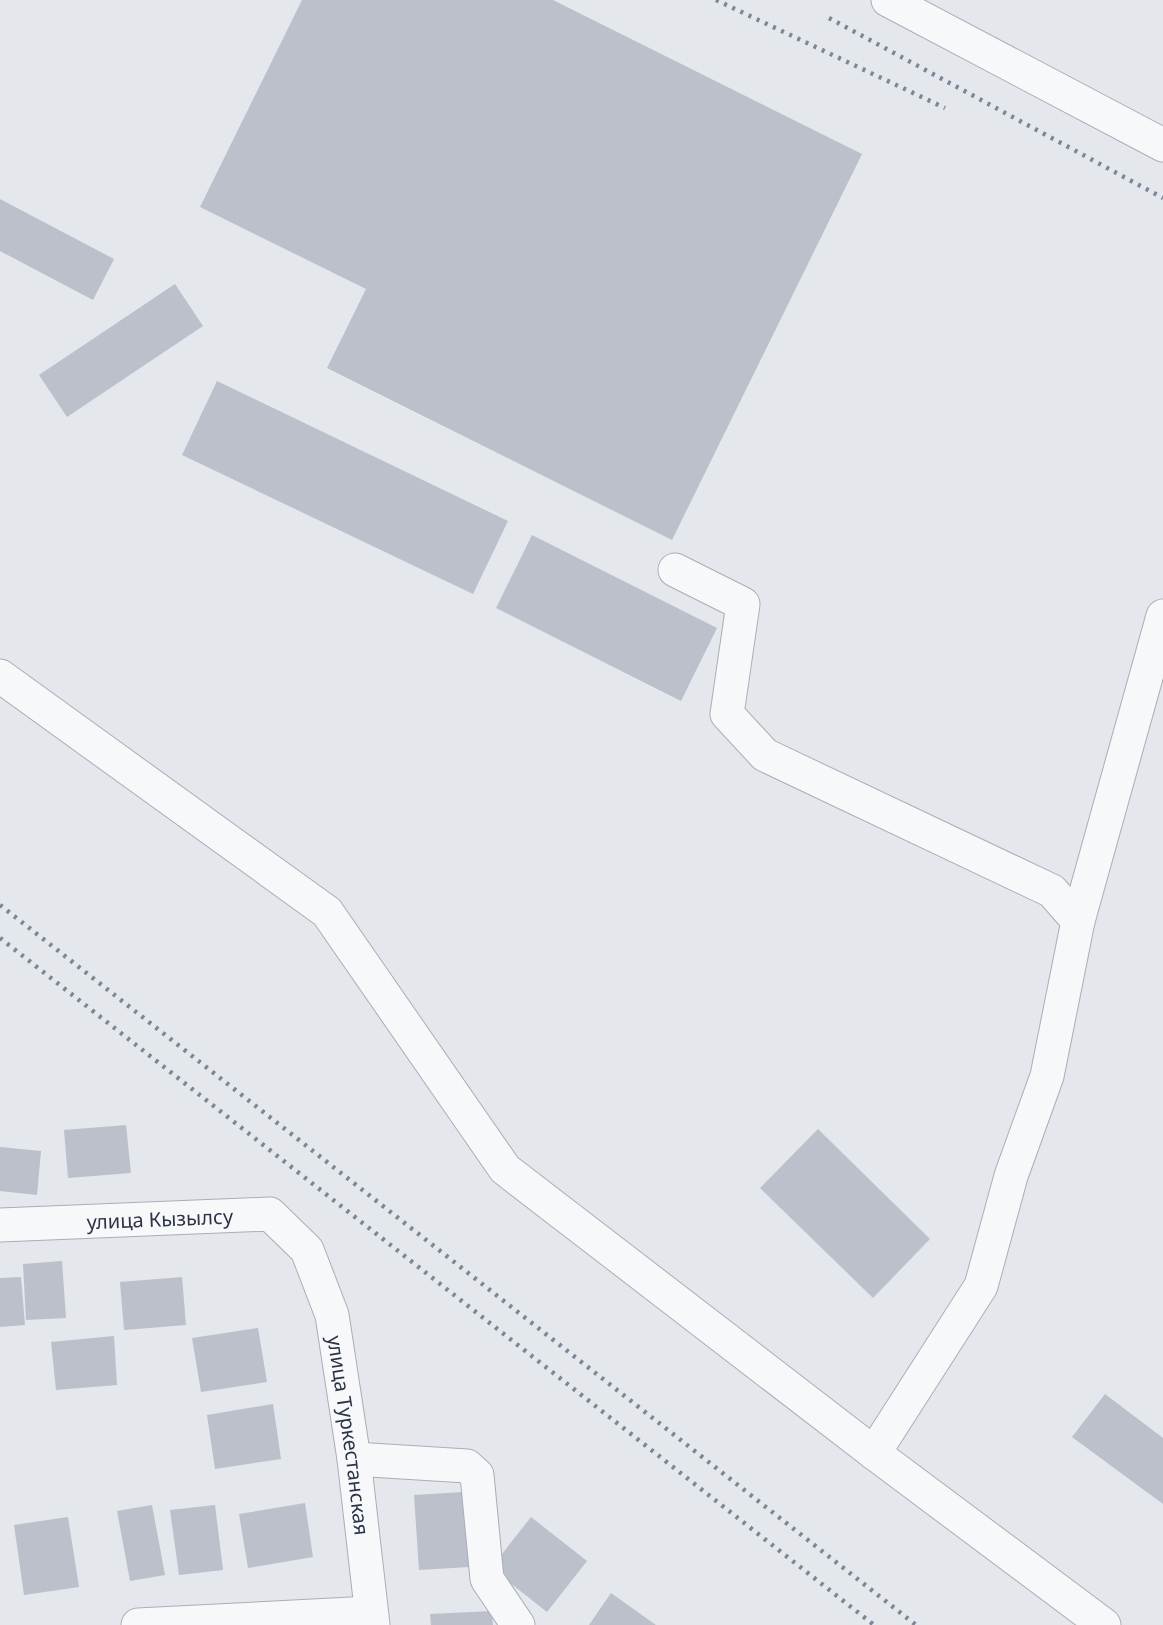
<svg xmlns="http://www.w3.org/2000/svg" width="1163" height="1625" font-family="'Noto Sans',sans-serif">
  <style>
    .building { fill: #bbc0ca }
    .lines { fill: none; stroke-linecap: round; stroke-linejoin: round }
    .minor-casing { stroke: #a9aeb7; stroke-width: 35 }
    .minor { stroke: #f7f8fa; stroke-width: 33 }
    .rail { stroke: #7d8696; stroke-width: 4.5; stroke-dasharray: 3 6; stroke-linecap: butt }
    .labels { text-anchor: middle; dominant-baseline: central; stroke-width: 4.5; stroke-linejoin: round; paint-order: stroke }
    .street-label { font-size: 20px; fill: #2b3445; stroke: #f4f6f9 }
  </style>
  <rect width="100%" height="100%" fill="#e4e7ec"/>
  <g class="building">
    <polygon points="302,0 553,0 862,154 672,540 327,368 366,289 200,207"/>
    <polygon points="0,199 114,259 93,300 0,251"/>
    <polygon points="175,284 203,326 67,417 39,375"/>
    <polygon points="217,381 508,521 473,594 182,455"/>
    <polygon points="532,535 717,628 681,701 496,608"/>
    <polygon points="126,1125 131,1173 68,1178 64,1130"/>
    <polygon points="818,1129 930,1239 873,1298 760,1188"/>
    <polygon points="0,1147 41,1151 37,1195 0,1191"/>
    <polygon points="62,1261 66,1318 26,1320 23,1264"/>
    <polygon points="21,1277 25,1325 0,1327 0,1278"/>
    <polygon points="182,1277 186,1325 124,1330 120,1282"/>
    <polygon points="258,1328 267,1382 201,1392 192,1338"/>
    <polygon points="114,1336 117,1385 56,1390 51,1342"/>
    <polygon points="1105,1394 1163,1438 1163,1504 1072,1437"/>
    <polygon points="273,1404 281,1459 215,1469 207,1415"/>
    <polygon points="463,1492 469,1567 419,1570 414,1495"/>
    <polygon points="305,1503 313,1557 248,1568 239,1514"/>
    <polygon points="152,1505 165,1575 130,1581 117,1511"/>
    <polygon points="215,1505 223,1570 179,1575 170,1510"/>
    <polygon points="68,1517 79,1587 24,1595 14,1525"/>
    <polygon points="531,1517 587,1561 547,1612 491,1568"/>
    <polygon points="611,1593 656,1625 589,1625"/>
    <polygon points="492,1611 493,1625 431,1625 430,1614"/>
  </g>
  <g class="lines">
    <g class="minor-casing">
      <g id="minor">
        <polyline points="888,0 1163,145"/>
        <polyline points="675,570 743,604 727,714 765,755 1052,891 1078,921 1047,1076 1011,1176 981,1286 874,1453"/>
        <polyline points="0,676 327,912 505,1169 874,1453 1104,1625"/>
        <polyline points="1078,921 1163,616"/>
        <path id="s1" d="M0 1225 270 1214 307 1250 332 1315 354 1459 373 1625"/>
        <polyline points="354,1459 467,1466 477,1475 487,1579 518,1625"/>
        <polyline points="138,1625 371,1613"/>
      </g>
    </g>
    <use href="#minor" class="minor"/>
    <g class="rail">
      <polyline points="716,0 945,108"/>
      <polyline points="829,18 1163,198"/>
      <polyline points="0,905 916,1625"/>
      <polyline points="0,938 874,1625"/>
    </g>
  </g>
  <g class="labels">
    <g class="street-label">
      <text stroke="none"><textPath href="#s1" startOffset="160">улица Кызылсу</textPath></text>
      <text stroke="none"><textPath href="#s1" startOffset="513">улица Туркестанская</textPath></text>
    </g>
  </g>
</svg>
